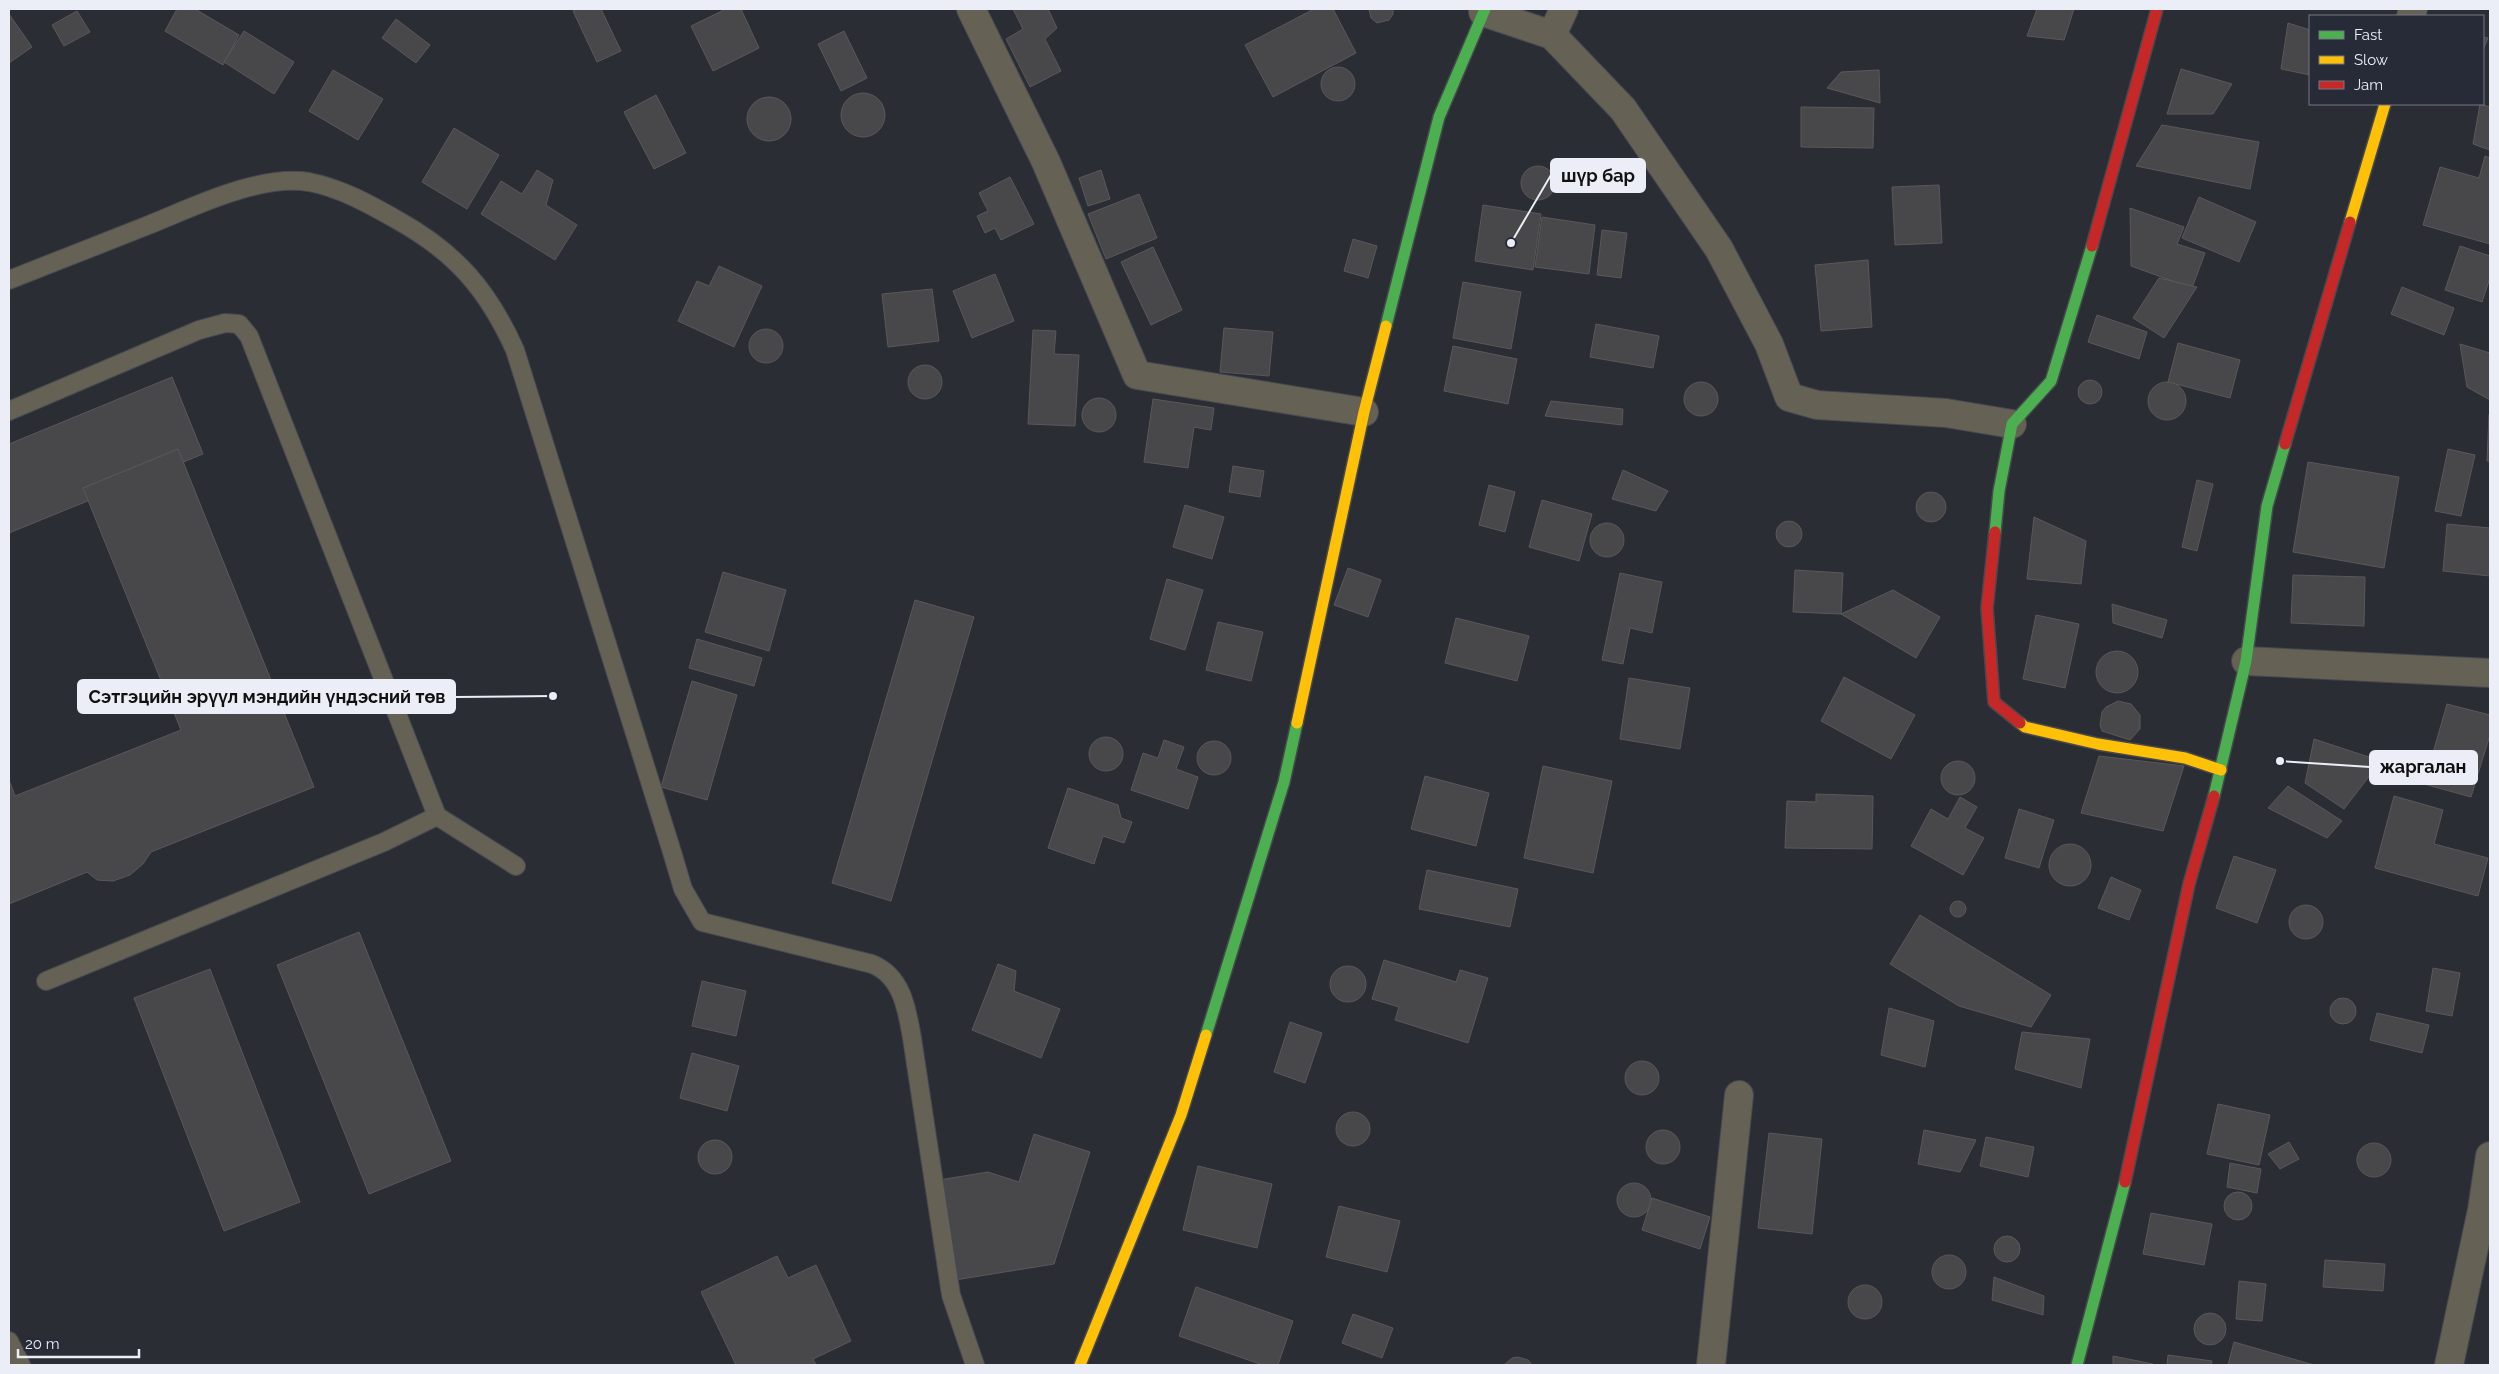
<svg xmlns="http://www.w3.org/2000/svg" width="2499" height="1374" font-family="Raleway,sans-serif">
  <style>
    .building { fill: #484749; stroke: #5a585a }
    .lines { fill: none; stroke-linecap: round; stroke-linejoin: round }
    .lane-casing { stroke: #46494e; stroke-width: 20 }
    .street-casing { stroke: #46494e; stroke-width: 30 }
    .fast-casing { stroke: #46494e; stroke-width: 14 }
    .slow-casing { stroke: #46494e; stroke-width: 14 }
    .jam-casing { stroke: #46494e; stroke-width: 14 }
    .lane { stroke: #656155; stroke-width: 18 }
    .street { stroke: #656155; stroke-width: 28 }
    .fast { stroke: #4caf50; stroke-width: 11 }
    .slow { stroke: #ffc107; stroke-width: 11 }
    .jam { stroke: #c62828; stroke-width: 11 }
    .leader { fill: none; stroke: #ebeef6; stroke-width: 2 }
    .callout-dot { fill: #ebeef6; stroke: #272b37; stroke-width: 2 }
    .callout { fill: #ebeef6; stroke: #ebeef6; stroke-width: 2 }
    .callout-label { font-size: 18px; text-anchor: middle; font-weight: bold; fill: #111 }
  </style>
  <rect width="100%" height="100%" fill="#2a2d34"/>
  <g class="building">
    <polygon points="177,9 195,9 239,35 223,65 165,31"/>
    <polygon points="577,9 601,9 621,51 597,62 573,11"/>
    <polygon points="726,9 741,9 759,48 713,71 691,26"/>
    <polygon points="1013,9 1048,9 1057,28 1045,39 1061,71 1030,87 1006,39 1023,29"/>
    <polygon points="1314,9 1333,9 1356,53 1273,97 1245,45"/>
    <polygon points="1369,9 1393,9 1393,14 1389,20 1377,23 1371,18"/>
    <polygon points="2037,9 2074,9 2064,40 2027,36"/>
    <polygon points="77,11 90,32 64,46 52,25"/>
    <polygon points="9,14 32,47 9,63"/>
    <polygon points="396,19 430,45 416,63 382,38"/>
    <polygon points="2288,23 2310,30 2310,75 2281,69"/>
    <polygon points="244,31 294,62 274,94 224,62"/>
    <polygon points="844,31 867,78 841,91 818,44"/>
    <polygon points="2483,37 2488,38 2483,50"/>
    <circle cx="1338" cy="84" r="17"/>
    <polygon points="2181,69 2232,84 2213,114 2167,114"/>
    <polygon points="333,70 383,99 358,140 309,111"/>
    <polygon points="1879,70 1880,103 1827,88 1841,72"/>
    <circle cx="863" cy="115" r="22"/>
    <polygon points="656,95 686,153 654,169 624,112"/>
    <circle cx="769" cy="119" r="22"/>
    <polygon points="2480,104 2490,107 2490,150 2473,144"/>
    <polygon points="1801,107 1874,108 1873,148 1801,147"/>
    <polygon points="2162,125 2259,142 2250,189 2136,166"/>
    <polygon points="454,128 499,155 467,209 422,182"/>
    <polygon points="2485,156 2490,158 2490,244 2423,225 2440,167 2479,178"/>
    <circle cx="1538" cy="183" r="17"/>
    <polygon points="537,170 553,180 546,205 577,225 555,260 481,214 501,181 522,194"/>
    <polygon points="1101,170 1110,199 1088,206 1079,178"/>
    <polygon points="1010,177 1034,224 1001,240 995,228 985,233 977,216 988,211 979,193"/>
    <polygon points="1939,185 1942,243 1895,245 1892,187"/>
    <polygon points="1139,194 1157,238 1106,259 1088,214"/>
    <polygon points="2199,197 2256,222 2239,262 2182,238"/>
    <polygon points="1483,205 1541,214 1533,270 1475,261"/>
    <polygon points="2130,208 2184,227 2177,244 2205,253 2192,288 2131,266"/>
    <polygon points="1542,217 1595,225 1589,274 1535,267"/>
    <polygon points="1602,230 1627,233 1621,278 1597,275"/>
    <polygon points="1353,239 1377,246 1368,278 1344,271"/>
    <polygon points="2460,246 2490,256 2490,278 2482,302 2445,290"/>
    <polygon points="1153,247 1182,310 1151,325 1121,262"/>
    <polygon points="1868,260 1872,327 1821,331 1815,265"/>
    <polygon points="719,266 762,286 734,347 678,321 697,281 709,286"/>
    <polygon points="995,274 1014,321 972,338 953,291"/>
    <polygon points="2159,278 2197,287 2164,338 2133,318"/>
    <polygon points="1463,282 1521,292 1511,349 1453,338"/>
    <polygon points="2402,287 2454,308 2444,335 2391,314"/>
    <polygon points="932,289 939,341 888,347 882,294"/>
    <polygon points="2097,315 2147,332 2139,359 2088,342"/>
    <polygon points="1596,324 1659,336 1653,368 1590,357"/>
    <polygon points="1224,328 1273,332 1269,376 1220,372"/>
    <circle cx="766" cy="346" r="17"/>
    <polygon points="1033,330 1056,331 1054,354 1079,355 1075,426 1028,424"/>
    <polygon points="2178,343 2240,360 2230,398 2168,382"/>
    <polygon points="2460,344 2490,353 2490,400 2467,387"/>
    <polygon points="1453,346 1517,359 1508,404 1444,391"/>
    <circle cx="925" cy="382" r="17"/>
    <polygon points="172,377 203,454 9,533 9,444"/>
    <circle cx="2090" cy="392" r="12"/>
    <circle cx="1701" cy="399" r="17"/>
    <circle cx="2167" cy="401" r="19"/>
    <circle cx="1099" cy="415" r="17"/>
    <polygon points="1153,399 1214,408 1211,430 1194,427 1188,468 1144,462"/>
    <polygon points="1551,401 1623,409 1622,425 1545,416"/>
    <polygon points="2489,414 2490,414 2490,461 2487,461"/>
    <polygon points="178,449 314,787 151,852 143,864 130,875 113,881 97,880 87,872 9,904 9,780 15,796 181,730 83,488"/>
    <polygon points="2448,449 2475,455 2461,516 2435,511"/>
    <polygon points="2308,462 2399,477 2384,568 2293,552"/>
    <polygon points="1233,466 1264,471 1260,497 1229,492"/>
    <polygon points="1623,470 1668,491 1656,511 1612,499"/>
    <polygon points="2197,480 2213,484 2197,551 2182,547"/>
    <polygon points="1489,485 1515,492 1505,532 1479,525"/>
    <circle cx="1931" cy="507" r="15"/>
    <polygon points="1542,500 1592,514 1579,561 1529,547"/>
    <polygon points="1185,505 1224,517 1212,559 1173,547"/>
    <polygon points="2034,517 2086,541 2081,584 2027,579"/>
    <circle cx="1789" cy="534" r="13"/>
    <circle cx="1607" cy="540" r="17"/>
    <polygon points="2447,524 2490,528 2490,576 2443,571"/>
    <polygon points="1348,568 1381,580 1368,617 1334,605"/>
    <polygon points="1795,570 1843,573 1841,614 1793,612"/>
    <polygon points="723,572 786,590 769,651 705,632"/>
    <polygon points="1620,573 1662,582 1652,633 1630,628 1623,664 1602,660"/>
    <polygon points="2293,575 2365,577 2364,626 2291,623"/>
    <polygon points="1167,579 1203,590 1185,650 1150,639"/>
    <polygon points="1893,590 1940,617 1916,658 1841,614"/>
    <polygon points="915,600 974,617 891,901 832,883"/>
    <polygon points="2112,604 2167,620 2162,638 2113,623"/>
    <polygon points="2036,615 2079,624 2065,688 2023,679"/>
    <polygon points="1456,618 1529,636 1517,681 1445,663"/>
    <polygon points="1218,622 1263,632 1251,681 1206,670"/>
    <polygon points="697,639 762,658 754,686 689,668"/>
    <circle cx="2117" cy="672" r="21"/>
    <polygon points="1844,677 1915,715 1891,759 1821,721"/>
    <polygon points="1629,678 1690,688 1680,749 1620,739"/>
    <polygon points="692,681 737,695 707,800 661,787"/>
    <polygon points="2118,701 2131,704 2140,715 2140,729 2130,740 2102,731 2100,725 2102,712 2106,707"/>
    <polygon points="2447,704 2490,715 2490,735 2471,797 2424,784"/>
    <circle cx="1106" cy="754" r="17"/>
    <polygon points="2314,739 2381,761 2344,809 2305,783"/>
    <polygon points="1164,740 1184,747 1176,769 1198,777 1188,809 1131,790 1143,753 1158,758"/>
    <circle cx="1214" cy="758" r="17"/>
    <polygon points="2099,756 2184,766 2163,831 2081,813"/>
    <circle cx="1958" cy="778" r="17"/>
    <polygon points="1543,766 1612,781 1593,873 1524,858"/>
    <polygon points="1425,776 1489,793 1476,846 1411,829"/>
    <polygon points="2288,786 2342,821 2327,838 2268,808"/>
    <polygon points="1068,788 1118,805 1121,818 1132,822 1124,843 1103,836 1094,864 1048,848"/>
    <polygon points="1816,794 1873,796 1872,849 1785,848 1787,801 1816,802"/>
    <polygon points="2394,796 2443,810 2434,844 2488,858 2478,896 2375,868"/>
    <polygon points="1960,797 1977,807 1965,828 1984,838 1963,875 1911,846 1931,809 1948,819"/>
    <polygon points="2019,809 2054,820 2039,868 2005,858"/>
    <circle cx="2070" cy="865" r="21"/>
    <polygon points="2234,856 2276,870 2257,923 2216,908"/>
    <polygon points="1427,870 1518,889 1510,927 1419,909"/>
    <polygon points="2111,877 2141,890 2129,920 2098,908"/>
    <circle cx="1958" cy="909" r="8"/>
    <circle cx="2306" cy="922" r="17"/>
    <polygon points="1920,915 2051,995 2031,1027 1959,1006 1890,964"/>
    <polygon points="359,932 451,1161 369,1194 277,965"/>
    <polygon points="1384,960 1456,982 1460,970 1488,978 1468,1043 1395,1020 1399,1007 1372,999"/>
    <polygon points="998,964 1016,971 1014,991 1060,1009 1041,1058 972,1030"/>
    <circle cx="1348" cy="984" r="18"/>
    <polygon points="2433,968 2460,973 2452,1016 2426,1011"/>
    <polygon points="210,969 300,1202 224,1231 134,998"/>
    <polygon points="702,981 746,991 736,1036 692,1026"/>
    <circle cx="2343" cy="1011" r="13"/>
    <polygon points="1889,1008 1934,1021 1925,1067 1881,1055"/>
    <polygon points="2377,1013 2429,1025 2422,1053 2370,1040"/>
    <polygon points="1290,1022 1322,1033 1305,1083 1274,1072"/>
    <polygon points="2022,1032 2090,1039 2081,1088 2015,1069"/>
    <polygon points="692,1053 739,1066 727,1111 680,1098"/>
    <circle cx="1642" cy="1078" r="17"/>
    <polygon points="2218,1104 2270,1115 2259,1165 2207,1154"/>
    <circle cx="1353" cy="1129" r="17"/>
    <polygon points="1924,1130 1976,1140 1960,1172 1918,1164"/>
    <circle cx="1663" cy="1147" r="17"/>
    <polygon points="1769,1133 1822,1139 1812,1234 1758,1228"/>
    <polygon points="1034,1134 1090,1152 1054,1264 955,1280 939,1180 988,1172 1019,1182"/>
    <polygon points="1986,1137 2034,1147 2028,1177 1980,1166"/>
    <circle cx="715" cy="1157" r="17"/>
    <polygon points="2289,1142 2299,1159 2280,1169 2268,1154"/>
    <circle cx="2374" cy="1160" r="17"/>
    <polygon points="2230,1163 2261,1169 2257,1193 2227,1187"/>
    <polygon points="1198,1166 1272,1184 1257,1248 1183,1230"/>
    <circle cx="1634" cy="1200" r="17"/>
    <circle cx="2238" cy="1206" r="14"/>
    <polygon points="1652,1198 1710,1217 1700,1249 1642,1230"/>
    <polygon points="1339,1206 1400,1221 1387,1272 1326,1257"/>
    <polygon points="2151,1213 2212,1224 2204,1265 2143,1254"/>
    <circle cx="2007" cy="1249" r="13"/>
    <circle cx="1949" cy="1272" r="17"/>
    <polygon points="777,1256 788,1278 816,1265 851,1341 813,1359 816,1365 736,1365 701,1292"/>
    <polygon points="2325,1260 2385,1264 2383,1291 2323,1287"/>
    <polygon points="1994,1277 2044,1296 2043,1315 1992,1300"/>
    <polygon points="2239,1281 2266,1284 2262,1321 2236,1319"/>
    <circle cx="1865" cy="1302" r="17"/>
    <polygon points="1196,1287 1293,1321 1278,1365 1263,1365 1179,1336"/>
    <circle cx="2210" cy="1329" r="16"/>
    <polygon points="1353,1314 1393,1328 1382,1358 1342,1343"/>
    <polygon points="2234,1342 2314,1365 2228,1365"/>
    <polygon points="2168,1355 2212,1361 2211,1365 2167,1365"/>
    <polygon points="2113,1356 2153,1364 2152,1365 2113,1365"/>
    <polygon points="1518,1357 1528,1360 1532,1365 1504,1365 1512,1358"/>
  </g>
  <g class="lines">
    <g class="lane-casing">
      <g id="lane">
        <path d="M9 280C55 262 100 244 146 226 192 208 258 174 309 182 341 188 371 205 399 221 456 253 488 290 515 350L672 852 683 889 702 922 872 964C902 976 907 1009 912 1038L951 1295 975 1365"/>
        <polyline points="9,411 199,330 225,323 239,324 249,336 437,816 516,866"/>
        <polyline points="46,981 384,842 437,816"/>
        <polyline points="9,1341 21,1365"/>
      </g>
    </g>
    <g class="street-casing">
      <g id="street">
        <polyline points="971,9 1046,162 1137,375 1364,412"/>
        <polyline points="1483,12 1552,35 1623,109 1719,249 1769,344 1789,397 1817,405 1946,413 2012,424"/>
        <polyline points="2411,16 2413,9"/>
        <polyline points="1552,35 1564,9"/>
        <polyline points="2246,661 2490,673"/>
        <polyline points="1711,1365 1739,1095"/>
        <polyline points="2449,1365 2482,1210 2490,1156"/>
      </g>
    </g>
    <g class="fast-casing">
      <g id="fast">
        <polyline points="1386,326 1439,117 1485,9"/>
        <polyline points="1995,532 1999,491 2012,424 2051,381 2092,246"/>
        <polyline points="2214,796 2246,661 2267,506 2285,444"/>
        <polyline points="1206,1035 1284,782 1297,723"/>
        <polyline points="2077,1365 2125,1182"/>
      </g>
    </g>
    <g class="slow-casing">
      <g id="slow">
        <polyline points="2350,222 2385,104"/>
        <polyline points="1297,723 1364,412 1386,326"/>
        <polyline points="2020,723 2025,727 2098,744 2185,758 2221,770"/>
        <polyline points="1080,1365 1181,1115 1206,1035"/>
      </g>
    </g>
    <g class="jam-casing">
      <g id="jam">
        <polyline points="2092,246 2157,9"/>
        <polyline points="2285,444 2350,222"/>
        <polyline points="1995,532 1987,608 1994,702 2020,723"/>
        <polyline points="2125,1182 2189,884 2214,796"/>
      </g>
    </g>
    <use href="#lane" class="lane"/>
    <use href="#street" class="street"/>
    <use href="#fast" class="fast"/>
    <use href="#slow" class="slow"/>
    <use href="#jam" class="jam"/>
  </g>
  <path class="leader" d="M1511 243L1551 175M553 696L455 697M2280 761L2370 767"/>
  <g class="callout-dot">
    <circle cx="1511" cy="243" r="5"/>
    <circle cx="553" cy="696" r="5"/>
    <circle cx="2280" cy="761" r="5"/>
  </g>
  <g class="callout">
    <rect x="1551" y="159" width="94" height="33" rx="5"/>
    <rect x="78" y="680" width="377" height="33" rx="5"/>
    <rect x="2370" y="751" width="107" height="33" rx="5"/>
  </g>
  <g class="callout-label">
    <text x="1598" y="182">шүр бар</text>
    <text x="267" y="703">Сэтгэцийн эрүүл мэндийн үндэсний төв</text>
    <text x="2423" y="773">жаргалан</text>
  </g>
  <rect width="2499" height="1374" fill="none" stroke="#ebeef6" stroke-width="20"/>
  <rect x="2309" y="15" width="175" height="90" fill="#272b37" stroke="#757983"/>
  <rect x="2319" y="31" width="25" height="8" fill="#4caf50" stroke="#757983"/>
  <text x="2354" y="40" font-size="15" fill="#ebeef6">Fast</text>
  <rect x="2319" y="56" width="25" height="8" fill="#ffc107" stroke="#757983"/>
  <text x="2354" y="65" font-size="15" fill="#ebeef6">Slow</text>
  <rect x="2319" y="81" width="25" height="8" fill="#c62828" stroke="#757983"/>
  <text x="2354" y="90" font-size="15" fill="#ebeef6">Jam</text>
  <path d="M18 1349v8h121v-8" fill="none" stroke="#ebeef6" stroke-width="2.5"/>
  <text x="25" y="1349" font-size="15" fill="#ebeef6" stroke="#272b37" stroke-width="4" paint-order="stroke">20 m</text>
</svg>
